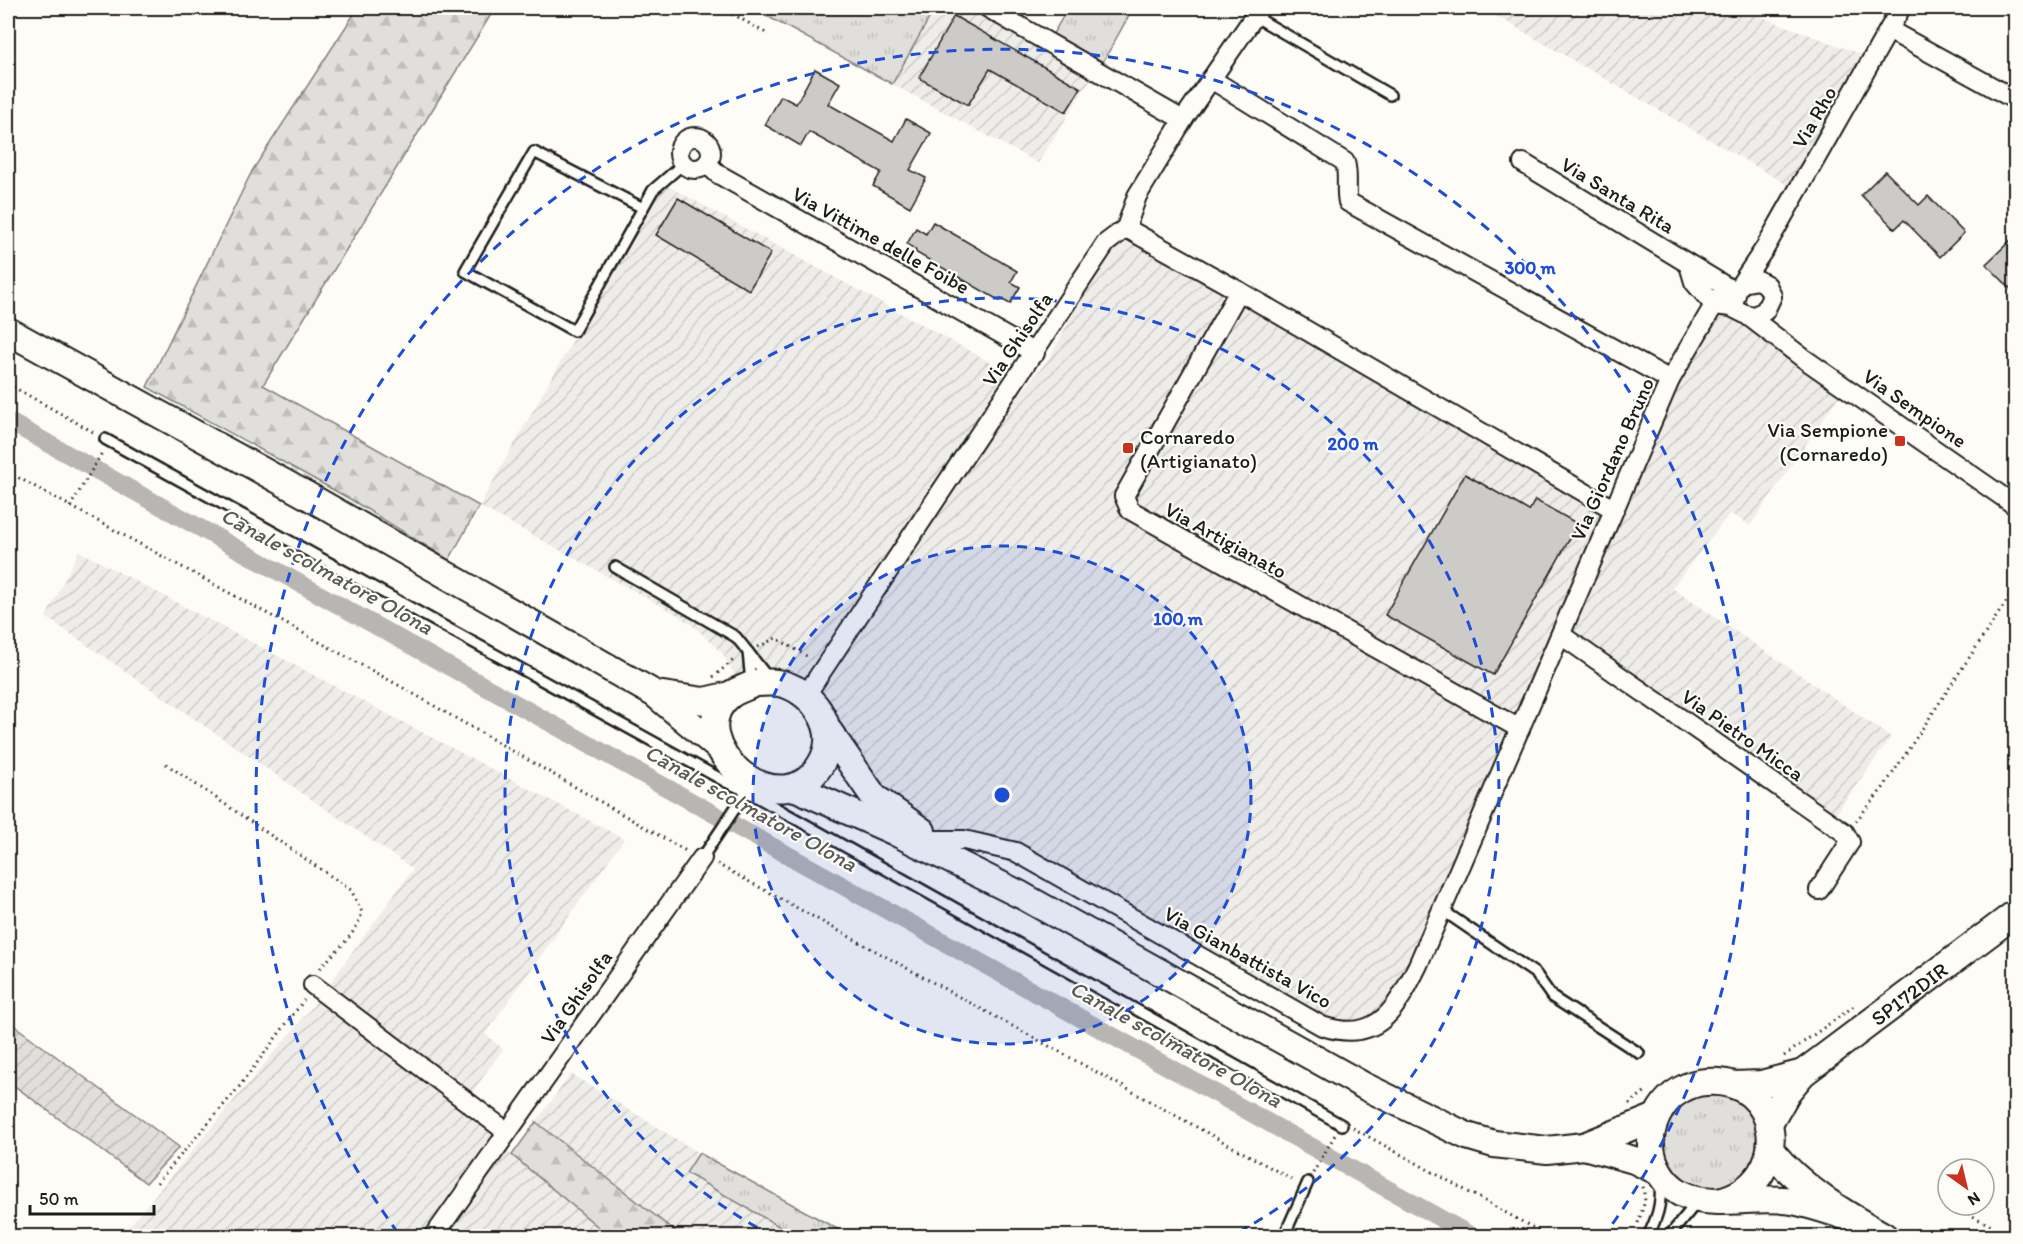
<svg xmlns="http://www.w3.org/2000/svg" width="2023" height="1244" font-family="Itim,sans-serif">
  <style>
    .industrial { fill: url(#industrial-furrows) }
    .grass { fill: url(#grass-tufts); stroke: #7e7e7c; stroke-width: 1.5 }
    .forest { fill: url(#forest-firs); stroke: #7e7e7c; stroke-width: 1.5 }
    .garden { fill: url(#garden-furrows); stroke: #7e7e7c; stroke-width: 1.5 }
    .lines { fill: none; stroke-linecap: round; stroke-linejoin: round }
    .canal { stroke: #b7b6b2; stroke-width: 18 }
    .building { fill: #cccbc8; stroke: #1c1c1c; stroke-width: 1.5 }
    .lane-casing { stroke: #1c1c1c; stroke-width: 14 }
    .street-casing { stroke: #1c1c1c; stroke-width: 22 }
    .secondary-casing { stroke: #1c1c1c; stroke-width: 30 }
    .path { stroke: #1c1c1c; stroke-width: 3; stroke-dasharray: 1.5 4.5; stroke-linecap: butt }
    .lane { stroke: #fdfcf7; stroke-width: 9 }
    .street { stroke: #fdfcf7; stroke-width: 18 }
    .secondary { stroke: #fdfcf7; stroke-width: 26 }
    .ring { fill: none; stroke: #1d4ed8; stroke-width: 3; stroke-dasharray: 10 8 }
    .poi-dot { fill: #c8321e; stroke: #fdfcf7; stroke-width: 2 }
    .labels { text-anchor: middle; dominant-baseline: central; stroke-width: 4.5; stroke-linejoin: round; paint-order: stroke }
    .street-label { font-size: 21px; fill: #1c1c1c; stroke: #fdfcf7 }
    .poi-label { font-size: 21px; fill: #1c1c1c; stroke: #fdfcf7; text-anchor: end }
    .water-label { font-size: 22px; font-style: italic; fill: #5a5a58; stroke: #fdfcf7 }
    .centre { fill: #1d4ed8; stroke: #fdfcf7; stroke-width: 3 }
    .ring-label { font-size: 18px; text-anchor: middle; font-weight: bold; fill: #1d4ed8; stroke: #fdfcf7; stroke-width: 4.5; stroke-linejoin: round; paint-order: stroke }
  </style>
  <defs>
    <pattern id="industrial-furrows" width="10" height="10" patternUnits="userSpaceOnUse" patternTransform="scale(1.5)"><rect width="10" height="10" fill="#eeede9"/><path d="M-1 1l2-2M0 10L10 0M9 11l2-2" fill="none" stroke="#cccbc7"/></pattern>
    <pattern id="grass-tufts" width="24" height="20" patternUnits="userSpaceOnUse" patternTransform="scale(1.5)"><rect width="24" height="20" fill="#e0dfdb"/><path d="M3 7l-1-3M5 7V3M7 7l1-3M15 17l-1-3M17 17v-4M19 17l1-3" fill="none" stroke="#c0bfbb"/></pattern>
    <pattern id="forest-firs" width="22" height="20" patternUnits="userSpaceOnUse" patternTransform="scale(1.5)"><rect width="22" height="20" fill="#e0dfdb"/><path d="M5 1l3.5 6h-7zM16 11l3.5 6h-7z" fill="#c0bfbb"/></pattern>
    <pattern id="garden-furrows" width="10" height="10" patternUnits="userSpaceOnUse" patternTransform="scale(1.5)"><rect width="10" height="10" fill="#e0dfdb"/><path d="M-1 1l2-2M0 10L10 0M9 11l2-2" fill="none" stroke="#c0bfbb"/></pattern>
  </defs>
  <rect width="100%" height="100%" fill="#fdfcf7"/>
  <filter id="ink" filterUnits="userSpaceOnUse"><feTurbulence type="fractalNoise" baseFrequency=".0167" numOctaves="2"/><feDisplacementMap in="SourceGraphic" scale="12" xChannelSelector="R" yChannelSelector="G"/><feConvolveMatrix kernelMatrix="1 2 1 2 8 2 1 2 1" color-interpolation-filters="sRGB"/></filter>
  <g filter="url(#ink)">
    <g class="industrial">
      <polygon points="935,8 981,8 1095,72 1038,163 892,84"/>
      <polygon points="1490,8 1738,8 1874,59 1800,192 1488,11"/>
      <polygon points="662,183 1010,373 803,684 737,679 722,653 696,628 676,614 479,506"/>
      <polygon points="1126,228 1618,503 1670,380 1724,305 1845,387 1750,526 1730,513 1672,588 1891,737 1830,822 1561,636 1398,1005 1341,1032 1016,852 948,838 903,819 806,695 986,436 1050,357 1106,252"/>
      <polygon points="79,551 624,839 485,1034 503,1049 471,1094 506,1121 493,1140 609,1236 121,1236 317,1001 413,869 46,617"/>
      <polygon points="571,1074 699,1153 687,1174 796,1236 681,1236 536,1122"/>
    </g>
    <g class="grass">
      <polygon points="767,8 935,8 892,84 763,14"/>
      <polygon points="1068,8 1133,8 1103,62 1053,34"/>
      <path d="M1721 1091 1751 1110 1762 1137 1753 1171 1726 1190 1685 1185C1654 1145 1653 1139 1684 1098Z"/>
      <polygon points="699,1153 850,1236 796,1236 686,1173"/>
    </g>
    <g class="forest">
      <polygon points="358,8 495,8 263,385 479,506 449,560 350,499 147,387 252,171"/>
      <polygon points="536,1122 681,1236 609,1236 512,1155"/>
    </g>
    <polygon class="garden" points="8,1021 179,1147 146,1183 8,1081"/>
    <g class="lines">
      <polyline class="canal" points="8,421 1472,1236"/>
    </g>
    <g class="building">
      <polygon points="954,16 1081,88 1066,112 990,69 968,105 919,78"/>
      <polygon points="815,69 840,83 828,104 894,141 906,119 931,133 910,170 926,178 910,207 873,186 881,172 809,132 801,146 765,125 781,96 796,104"/>
      <polygon points="1885,171 1919,205 1928,196 1964,233 1940,257 1904,220 1895,229 1861,195"/>
      <polygon points="678,198 771,253 749,290 656,235"/>
      <polygon points="933,222 1017,271 1011,282 1020,287 1010,304 1001,299 1000,301 915,252 916,250 907,244 916,228 926,234"/>
      <polygon points="2016,235 2016,294 1986,264"/>
      <polygon points="1465,474 1529,511 1535,500 1578,524 1493,675 1385,615"/>
    </g>
    <g class="lines">
      <g class="lane-casing">
        <g id="lane">
          <polyline points="1254,16 1390,95"/>
          <polyline points="643,208 534,152 465,271 574,331 653,190 683,164"/>
          <polyline points="105,439 728,783 746,791 1342,1125"/>
          <polyline points="615,567 736,637 748,652"/>
          <polyline points="751,682 748,652 769,679"/>
          <polyline points="702,858 750,786"/>
          <polyline points="1442,910 1536,974 1552,997 1639,1053"/>
          <polyline points="1284,1236 1308,1182"/>
          <path d="M1648 1236C1657 1218 1662 1204 1660 1183"/>
          <polyline points="1669,1236 1698,1201"/>
        </g>
      </g>
      <g class="street-casing">
        <g id="street">
          <polyline points="988,8 1183,120"/>
          <polyline points="1889,30 2016,100"/>
          <path d="M1211 79 1345 162C1349 176 1345 188 1348 202L1670 380"/>
          <circle cx="695" cy="153" r="16"/>
          <polyline points="1523,163 1730,289"/>
          <polyline points="707,164 718,174 1035,353"/>
          <polyline points="1126,228 1239,291 1613,509"/>
          <polyline points="1689,265 1694,282 1714,305"/>
          <polyline points="1742,283 1758,280 1767,285 1772,296 1765,311 1754,316 1747,315"/>
          <polyline points="1239,291 1128,489 1124,496 1130,510 1520,729"/>
          <polyline points="1735,298 1738,288 1765,248 1901,8"/>
          <polyline points="1714,305 1731,307 1747,315 1803,358 2016,506"/>
          <polyline points="1561,635 1845,833 1850,842 1819,890"/>
          <polyline points="806,695 1106,243 1126,228 1137,196 1183,120 1260,8"/>
          <path d="M935 840H964L1016 852 1322 1026C1379 1044 1396 1009 1418 965L1670 380 1714 305 1723 293 1738 288"/>
          <polyline points="313,985 507,1132"/>
          <polyline points="434,1236 702,858"/>
        </g>
      </g>
      <g class="secondary-casing">
        <g id="secondary">
          <polyline points="8,331 308,496 655,694 719,748"/>
          <path d="M755 683C762 683 771 682 778 683 810 688 839 726 824 758 786 838 673 741 730 695 737 690 748 687 755 683Z"/>
          <polyline points="656,694 704,701 730,695"/>
          <polyline points="828,730 874,797 922,831"/>
          <polyline points="794,787 895,832 1021,895 1366,1087 1467,1136 1494,1144 1547,1150 1584,1146 1656,1117"/>
          <polyline points="1733,1085 1761,1084 1803,1073"/>
          <path id="s1" d="M1769 1124 1788 1091 1803 1073 2016 913"/>
          <polyline points="1584,1146 1634,1160 1659,1172"/>
          <path d="M1771 1151C1801 1188 1843 1213 1884 1236"/>
          <path d="M1719 1201C1796 1183 1783 1075 1706 1082 1688 1083 1670 1094 1661 1109 1651 1125 1648 1144 1654 1161 1678 1223 1743 1192 1792 1201 1813 1205 1833 1212 1853 1219"/>
        </g>
      </g>
      <g class="path">
        <polyline points="722,8 766,33"/>
        <polyline points="8,384 95,433"/>
        <polyline points="8,472 400,686 686,851"/>
        <polyline points="70,507 103,451"/>
        <polyline points="758,647 776,638 810,658"/>
        <polyline points="713,677 736,658"/>
        <path d="M166 764 351 890 362 912C356 937 334 951 319 970"/>
        <polyline points="1856,821 1883,788 2016,587"/>
        <polyline points="717,864 1295,1181"/>
        <polyline points="1784,1056 1857,1004"/>
        <polyline points="1629,1104 1647,1090"/>
        <polyline points="1353,1128 1548,1236"/>
        <polyline points="1313,1173 1335,1135"/>
        <polyline points="1945,1178 1944,1194 1948,1201"/>
        <polyline points="157,1183 239,1087 304,1000"/>
        <polyline points="1952,1205 2010,1236"/>
        <polyline points="1638,1223 1645,1201 1643,1186"/>
        <polyline points="1584,1236 1609,1236"/>
      </g>
      <use href="#lane" class="lane"/>
      <use href="#street" class="street"/>
      <use href="#secondary" class="secondary"/>
    </g>
  </g>
  <circle cx="1002" cy="795" r="249" fill="#1d4ed8" fill-opacity=".12"/>
  <g class="ring">
    <circle cx="1002" cy="795" r="249"/>
    <path d="M773 1236A497 497 0 1 1 1231 1236"/>
    <path d="M398 1233A746 746 0 1 1 1606 1233"/>
  </g>
  <g class="poi-dot">
    <rect x="1894" y="435" width="12" height="12" rx="3"/>
    <rect x="1122" y="442" width="12" height="12" rx="3"/>
  </g>
  <g class="labels">
    <g class="street-label">
      <text transform="translate(1814 117) rotate(-60)">Via Rho</text>
      <text transform="translate(1618 195) rotate(31)">Via Santa Rita</text>
      <text transform="translate(881 240) rotate(29)">Via Vittime delle Foibe</text>
      <text transform="translate(1017 339) rotate(-56)">Via Ghisolfa</text>
      <text transform="translate(1915 408) rotate(35)">Via Sempione</text>
      <text transform="translate(1612 459) rotate(-66)">Via Giordano Bruno</text>
      <text transform="translate(1226 540) rotate(29)">Via Artigianato</text>
      <text transform="translate(1743 735) rotate(35)">Via Pietro Micca</text>
      <text transform="translate(1248 957) rotate(29)">Via Gianbattista Vico</text>
      <text stroke="none"><textPath href="#s1" startOffset="194">SP172DIR</textPath></text>
      <text transform="translate(576 997) rotate(-55)">Via Ghisolfa</text>
    </g>
    <g class="poi-label">
      <text x="1888" y="429">Via Sempione<tspan x="1888" dy="24">(Cornaredo)</tspan></text>
      <text x="1140" y="436" text-anchor="start">Cornaredo<tspan x="1140" dy="24">(Artigianato)</tspan></text>
    </g>
    <g class="water-label">
      <text transform="translate(327 571) rotate(29)">Canale scolmatore Olona</text>
      <text transform="translate(751 808) rotate(29)">Canale scolmatore Olona</text>
      <text transform="translate(1176 1044) rotate(29)">Canale scolmatore Olona</text>
    </g>
  </g>
  <circle cx="1002" cy="795" r="9" class="centre"/>
  <g class="ring-label">
    <text x="1530" y="274">300 m</text>
    <text x="1353" y="450">200 m</text>
    <text x="1178" y="625">100 m</text>
  </g>
  <rect width="2023" height="1244" fill="none" stroke="#fdfcf7" stroke-width="30"/>
  <rect x="15" y="15" width="1993" height="1214" fill="none" stroke="#1c1c1c" stroke-width="2" filter="url(#ink)"/>
  <g transform="translate(1966 1187) rotate(146)"><circle r="28" fill="#fdfcf7" stroke="#a3a29f" stroke-width="1.5"/>
  <path d="M0-4.5L10 22L0 15L-10 22Z" fill="#c8321e"/>
  <text y="-9" font-size="16" font-weight="bold" text-anchor="middle" fill="#1c1c1c">N</text>
  </g>
  <path d="M30 1205v9h124v-9" fill="none" stroke="#1c1c1c" stroke-width="3"/>
  <text x="39" y="1205" font-size="18" fill="#1c1c1c" stroke="#fdfcf7" stroke-width="4.5" paint-order="stroke">50 m</text>
</svg>
